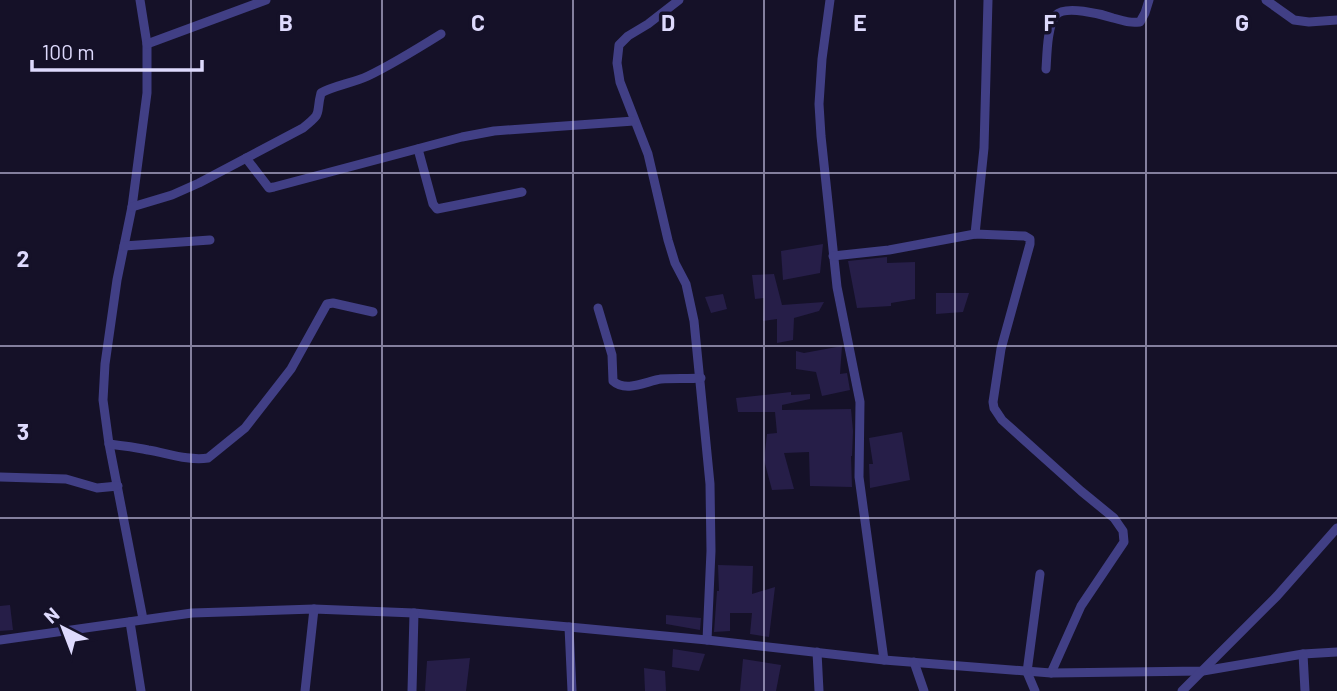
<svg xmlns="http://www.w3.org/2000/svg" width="1337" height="691" font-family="Barlow,sans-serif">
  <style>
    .building { fill: #261e48 }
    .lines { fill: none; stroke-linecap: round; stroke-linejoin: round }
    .minor { stroke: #413f85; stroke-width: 9 }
    .grid { fill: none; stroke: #dedafd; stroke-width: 2; stroke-opacity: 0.55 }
    .grid-label { font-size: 23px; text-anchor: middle; font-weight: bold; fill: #dedafd; stroke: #151128; stroke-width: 7; stroke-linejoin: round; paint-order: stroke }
  </style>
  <rect width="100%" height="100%" fill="#151128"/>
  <g class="building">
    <polygon points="823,244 820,273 783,280 781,251"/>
    <polygon points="887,257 887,263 915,262 915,299 891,303 891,306 857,308 848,261"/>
    <polygon points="774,274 782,305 824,302 819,311 794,318 793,340 777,343 777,319 763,321 764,298 755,299 752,275"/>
    <polygon points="936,293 969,293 963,312 936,314"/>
    <polygon points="723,294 727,309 711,313 705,297"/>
    <polygon points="842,346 840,374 847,373 850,390 822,396 816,372 796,369 796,351 804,353"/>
    <polygon points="791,392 791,395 810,394 810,399 782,405 782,410 851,409 853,431 852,456 851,456 852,487 810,486 809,452 784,453 794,489 772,490 764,460 767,434 777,433 775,412 738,412 736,398"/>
    <polygon points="902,432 910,480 870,488 869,464 873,464 869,438"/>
    <polygon points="718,565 753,566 752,594 775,587 769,637 750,634 752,613 730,613 730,631 714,632 717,591 719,591"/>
    <polygon points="10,605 13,630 0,631 0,606"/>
    <polygon points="666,615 701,618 700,630 666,624"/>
    <polygon points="673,649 705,654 699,671 672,667"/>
    <polygon points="470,658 466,691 425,691 427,661"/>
    <polygon points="743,659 781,665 776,691 740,691"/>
    <polygon points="644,668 665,671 666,691 645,691"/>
  </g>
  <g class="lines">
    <g class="minor">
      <polyline points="140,0 147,44 147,93 132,207 117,280 105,364 103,400 109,444 143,619"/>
      <polyline points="679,0 648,24 628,36 619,45 617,63 620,82 648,154 668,240 675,263 686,284 694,321 710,484 711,551 707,640"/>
      <polyline points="830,0 822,59 819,104 821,136 837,287 860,402 859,477 884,660"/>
      <polyline points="1266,0 1294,20 1309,22 1337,20"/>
      <polyline points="147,44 266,0"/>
      <path d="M1046 69C1047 55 1047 26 1056 15 1065 5 1101 14 1113 18 1125 21 1128 23 1140 22L1145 13 1149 0"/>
      <polyline points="418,149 433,204 437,209 522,192"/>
      <polyline points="246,158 269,188 274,187 462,137 494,131 634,121"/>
      <path d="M132 207 172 195 199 183 303 128C324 111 315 116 321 93 333 86 353 83 368 76 393 64 417 49 441 34"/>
      <polyline points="975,234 984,148 988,0"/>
      <polyline points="124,246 210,240"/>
      <polyline points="833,256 889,250 975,234 1025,236 1030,239 1030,244 1001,349 993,402 994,408 1002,420 1081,491 1114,518 1123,531 1124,542 1081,606 1051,673"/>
      <path d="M598 308 612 355 613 381C626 393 647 381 661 379 674 378 688 379 701 378"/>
      <path d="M109 444C122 446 135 447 148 450 167 453 188 461 208 458L245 428 291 369 327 304 333 303 373 312"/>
      <polyline points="0,477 66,479 97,488 118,486"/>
      <polyline points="130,622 141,691"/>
      <polyline points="569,627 572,691"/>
      <polyline points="0,640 192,613 314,609 414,613 569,627 707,640 884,660 1051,673 1203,671 1303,654 1337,652"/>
      <polyline points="817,652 819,691"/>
      <polyline points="1303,654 1305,691"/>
      <polyline points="914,662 924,691"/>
      <polyline points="305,691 314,609"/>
      <polyline points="412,691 414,613"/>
      <polyline points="1035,691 1027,672 1040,574"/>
      <polyline points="1182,691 1277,596 1337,528"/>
    </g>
  </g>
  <path class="grid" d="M191 0V691M382 0V691M573 0V691M764 0V691M955 0V691M1146 0V691M0 173H1337M0 346H1337M0 518H1337"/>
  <g class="grid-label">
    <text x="286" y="31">B</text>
    <text x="478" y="31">C</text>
    <text x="668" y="31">D</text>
    <text x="860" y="31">E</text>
    <text x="1050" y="31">F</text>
    <text x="1242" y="31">G</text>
    <text x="23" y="267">2</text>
    <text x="23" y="440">3</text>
  </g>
  <g transform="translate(63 628) rotate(318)" stroke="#151128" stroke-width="5" paint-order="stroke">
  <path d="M0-5L12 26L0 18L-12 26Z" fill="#dedafd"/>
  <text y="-10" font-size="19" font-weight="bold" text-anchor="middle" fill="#dedafd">N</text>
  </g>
  <path d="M32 60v10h170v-10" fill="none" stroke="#dedafd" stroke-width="3.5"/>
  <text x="42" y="60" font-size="21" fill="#dedafd" stroke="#151128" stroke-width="5" paint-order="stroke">100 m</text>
</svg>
